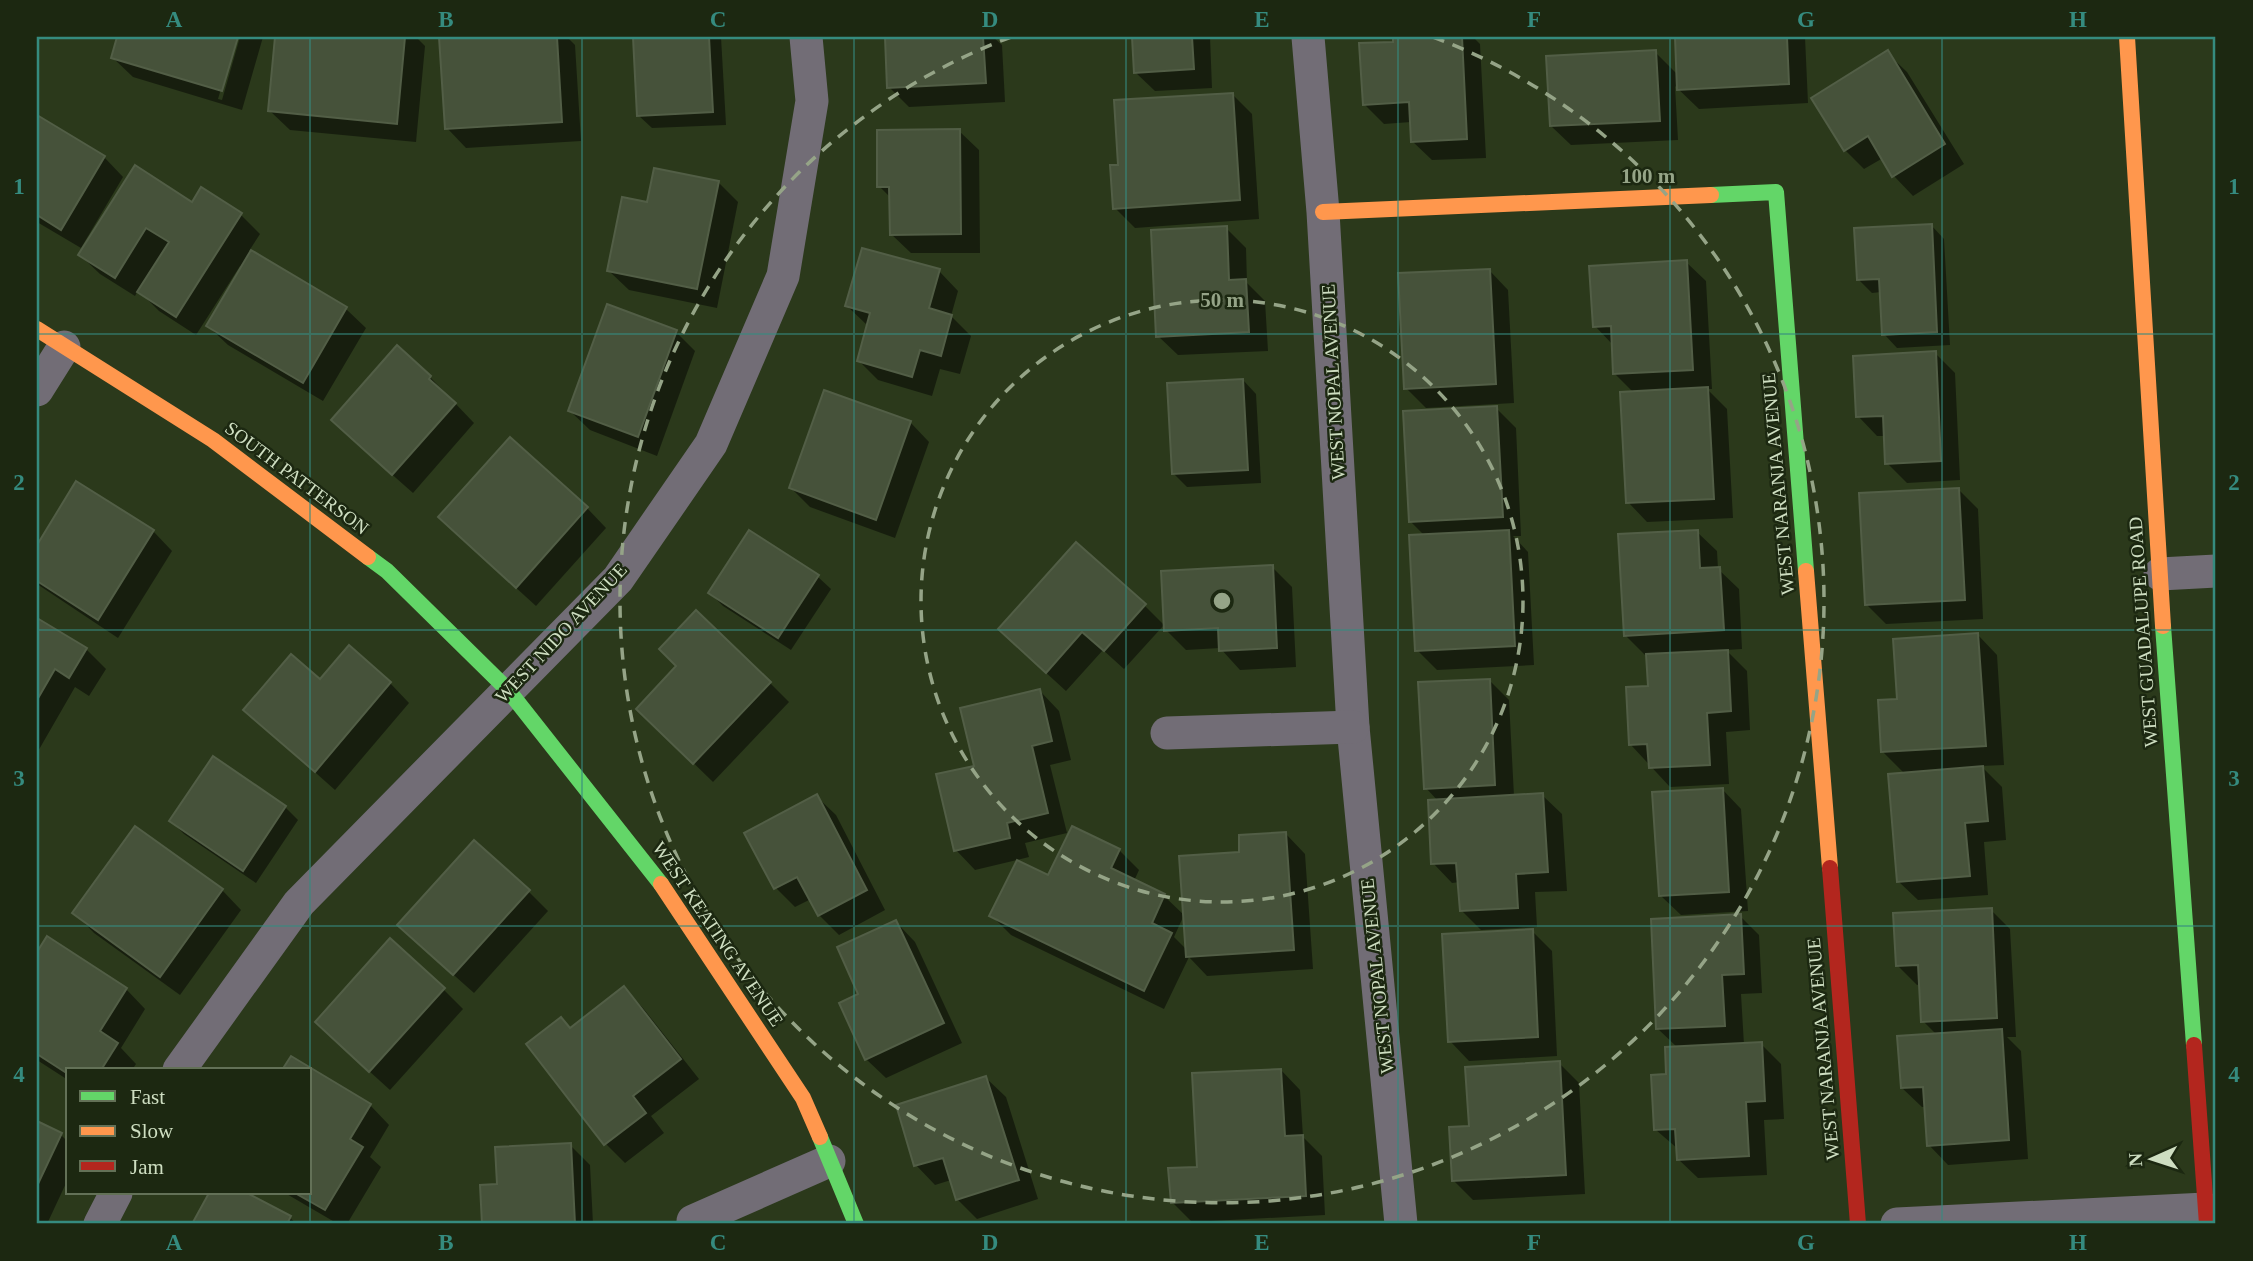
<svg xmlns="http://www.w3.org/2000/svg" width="2253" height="1261" font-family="Georgia,serif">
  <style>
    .shadow { fill: #0007 }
    .building { fill: #46523a; stroke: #525e46; stroke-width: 2 }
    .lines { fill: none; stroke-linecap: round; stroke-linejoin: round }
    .street { stroke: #726d76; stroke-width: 33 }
    .fast { stroke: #63d668; stroke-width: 16 }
    .slow { stroke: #ff974d; stroke-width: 16 }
    .jam { stroke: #b3261e; stroke-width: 16 }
    .grid { fill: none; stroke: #358b7f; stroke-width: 2; stroke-opacity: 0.55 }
    .ring { fill: none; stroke: #95a487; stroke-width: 3.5; stroke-dasharray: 12 9 }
    .labels { text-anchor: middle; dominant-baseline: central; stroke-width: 5; stroke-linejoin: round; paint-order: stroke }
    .street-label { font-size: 19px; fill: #cedec1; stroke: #1c2811 }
    .centre { fill: #95a487; stroke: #1c2811; stroke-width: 3.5 }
    .ring-label { font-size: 21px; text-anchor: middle; font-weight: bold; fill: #95a487; stroke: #1c2811; stroke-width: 5; stroke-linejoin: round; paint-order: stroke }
    .neatline { fill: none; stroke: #358b7f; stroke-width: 2.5 }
    .grid-label { font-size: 23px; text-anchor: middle; font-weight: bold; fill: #358b7f }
  </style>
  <rect width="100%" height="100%" fill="#2b391b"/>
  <g class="shadow">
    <polygon points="119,37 236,37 218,99 222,100 240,37 263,37 242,110 133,77 113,58"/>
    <polygon points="277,37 416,37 425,46 416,142 290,130 270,111"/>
    <polygon points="441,37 567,37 575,45 581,141 466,148 447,128"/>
    <polygon points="634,37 721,37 726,125 652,128 638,115"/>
    <polygon points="886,37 993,37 1002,45 1005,102 909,107 889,87"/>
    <polygon points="1134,37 1210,37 1212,88 1155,91 1135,72"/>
    <polygon points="1395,37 1473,37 1480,44 1486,158 1432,160 1412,141 1411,122 1384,124 1364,104 1395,43"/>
    <polygon points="1676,37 1805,37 1808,103 1699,109 1675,86 1678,140 1571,145 1551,126 1655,52 1678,75"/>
    <polygon points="1887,53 1907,72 1964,164 1913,196 1894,176 1883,158 1864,169 1845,150"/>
    <polygon points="1232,94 1252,114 1259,219 1135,228 1115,208"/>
    <polygon points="37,117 104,157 123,177 81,248 37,222"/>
    <polygon points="959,131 979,150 980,253 911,253 891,234 891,198 879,186"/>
    <polygon points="718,182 738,202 717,308 629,290 609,271 648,204"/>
    <polygon points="193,204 240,214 260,234 249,251 346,309 366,328 323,401 228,345 208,326 242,268 240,266 196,335 159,311 138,290 135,296 100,274 80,255"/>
    <polygon points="1931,225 1944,239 1950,345 1897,348 1884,334 1881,292 1872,293 1859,280"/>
    <polygon points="1226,228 1246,248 1247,283 1265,301 1268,351 1178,355 1158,336"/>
    <polygon points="1686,262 1706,281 1712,389 1707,389 1727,409 1733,518 1647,522 1628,502 1634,393 1615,374 1614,346 1595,326"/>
    <polygon points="1489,270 1508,290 1514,403 1426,408 1406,388"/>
    <polygon points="939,271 958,291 951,316 971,336 960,374 940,369 932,396 878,380 859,361 867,325 847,306"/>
    <polygon points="676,332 695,351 657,456 590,430 570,411"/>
    <polygon points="1935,353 1955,373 1960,480 1907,483 1887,463 1886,436 1877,436 1858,416"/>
    <polygon points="430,377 474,423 413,493 353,440"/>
    <polygon points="1243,380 1256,394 1261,483 1187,487 1174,474"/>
    <polygon points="1496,408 1516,428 1521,536 1513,536 1528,552 1534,665 1437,670 1417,650 1425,536 1410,521"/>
    <polygon points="910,422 929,442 895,538 810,507 791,488"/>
    <polygon points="77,484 153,531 172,551 118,638 37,584 37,548"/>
    <polygon points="1958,489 1978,509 1983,619 1886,624 1866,604"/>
    <polygon points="587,508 606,528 536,606 460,537"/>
    <polygon points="1697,532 1717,551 1718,569 1739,589 1742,649 1726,650 1747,671 1750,730 1726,732 1729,784 1670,787 1631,745 1650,687 1648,654 1645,655 1625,635"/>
    <polygon points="1272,567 1292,587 1296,667 1240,670 1220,648 1186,650 1166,630"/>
    <polygon points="817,576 831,589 791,650 723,606 710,593"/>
    <polygon points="1144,605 1164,625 1124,669 1103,650 1066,691 1020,649"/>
    <polygon points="37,620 86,649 106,669 89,696 75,687 37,753"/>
    <polygon points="1978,635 1997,655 2004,765 1981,766 2002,787 2006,840 1984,842 1988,895 1918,900 1898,881 1905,774 1883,752 1899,700"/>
    <polygon points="678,667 770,683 789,702 713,782 638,709"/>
    <polygon points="1489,680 1509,700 1514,796 1542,795 1562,814 1567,891 1535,892 1537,927 1481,930 1461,910 1460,882 1452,883 1433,863 1438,801 1426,788"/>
    <polygon points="390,683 409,703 335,790 245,710"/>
    <polygon points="1040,691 1059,711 1071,760 1050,765 1067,833 1025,843 1029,857 975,870 956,850 976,767"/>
    <polygon points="1722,789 1741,809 1748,911 1681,915 1661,896"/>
    <polygon points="816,796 836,815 885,910 839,935 819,915 811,899 795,907 776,888"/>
    <polygon points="285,807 298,820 256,883 184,834 171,821"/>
    <polygon points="1286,834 1305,854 1313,969 1207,976 1189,957 1164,1009 1011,935 992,916 1049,877 1119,850 1139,870 1134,881 1164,896 1184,915 1174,937 1187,950"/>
    <polygon points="222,890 241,910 180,995 94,933 75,913"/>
    <polygon points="528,891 548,911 474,993 419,944"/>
    <polygon points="1991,910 2010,929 2016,1037 2007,1037 2021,1051 2028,1159 1948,1165 1929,1145 1926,1107 1922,1107 1902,1088 1937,1035 1923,1021 1921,984 1917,985 1897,965"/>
    <polygon points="1740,916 1759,935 1762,993 1741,994 1744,1045 1761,1044 1781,1064 1784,1119 1764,1120 1767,1175 1698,1178 1678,1159 1678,1149 1656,1130 1668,1076 1678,1048 1658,1029"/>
    <polygon points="896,922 915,942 962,1043 886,1078 866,1059 860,995"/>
    <polygon points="1532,931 1552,951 1557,1056 1469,1061 1450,1041"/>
    <polygon points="47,938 126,989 145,1009 121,1048 136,1064 132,1070 68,1070 68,1080 37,1060 37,955"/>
    <polygon points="624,988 643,1008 699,1079 651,1116 664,1133 625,1163 606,1144 528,1044 571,1029"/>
    <polygon points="443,989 463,1009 390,1090 336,1041"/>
    <polygon points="292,1058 370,1105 389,1125 370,1157 381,1167 347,1224 338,1224 285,1193 310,1193 310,1070 284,1070"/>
    <polygon points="1559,1063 1579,1083 1585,1194 1473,1200 1454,1181 1471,1128"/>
    <polygon points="1281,1070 1300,1090 1303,1137 1322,1156 1325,1215 1192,1222 1173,1203"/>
    <polygon points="986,1078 1006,1097 1038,1199 977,1219 957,1199 951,1180 935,1185 916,1165"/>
    <polygon points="37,1123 61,1135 68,1142 68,1179 47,1224 37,1220"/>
    <polygon points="570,1145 590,1165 593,1224 484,1224 482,1186 499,1185"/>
    <polygon points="211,1193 244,1193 290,1218 297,1224 194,1224"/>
  </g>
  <g class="building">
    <polygon points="117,37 238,37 222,91 111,58"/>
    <polygon points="275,37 405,37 397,124 268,111"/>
    <polygon points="439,37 557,37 562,122 445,129"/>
    <polygon points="633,37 709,37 713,112 637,116"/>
    <polygon points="885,37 983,37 986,83 887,88"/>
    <polygon points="1132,37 1192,37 1194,69 1134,73"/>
    <polygon points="1393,37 1462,37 1467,139 1411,142 1409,102 1363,105 1359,43 1393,42"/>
    <polygon points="1675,37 1787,37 1789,84 1677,90"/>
    <polygon points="1656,50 1660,121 1550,126 1546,56"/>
    <polygon points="1888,50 1945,144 1892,177 1868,136 1844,151 1811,98"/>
    <polygon points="1233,93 1240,200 1113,209 1110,165 1118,165 1114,100"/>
    <polygon points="37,115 105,156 61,230 37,215"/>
    <polygon points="960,129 961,234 890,235 889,187 877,187 877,130"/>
    <polygon points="135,165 192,202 201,187 242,213 176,317 137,292 169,242 146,228 115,278 78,255"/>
    <polygon points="654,168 719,181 697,289 607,271 622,197 647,202"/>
    <polygon points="1932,224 1937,332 1882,335 1879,279 1857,280 1854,228"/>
    <polygon points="1227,226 1229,280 1246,279 1249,332 1156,337 1151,230"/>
    <polygon points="862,248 940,269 929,308 952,315 941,356 920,350 912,377 857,361 870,313 845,306"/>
    <polygon points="251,250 347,307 303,383 206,326"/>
    <polygon points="1687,260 1693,370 1613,374 1611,326 1593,327 1589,266"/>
    <polygon points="1490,269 1496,384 1404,389 1398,273"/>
    <polygon points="607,304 677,330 638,437 568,411"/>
    <polygon points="397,345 431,376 429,379 456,403 392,475 331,420"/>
    <polygon points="1936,351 1941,461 1885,464 1883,416 1856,417 1853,356"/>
    <polygon points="1243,379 1248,470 1172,474 1167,383"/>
    <polygon points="1708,387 1714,499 1626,503 1620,392"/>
    <polygon points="824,390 911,421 876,520 789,488"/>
    <polygon points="1497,406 1503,517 1409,522 1403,411"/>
    <polygon points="510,437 588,507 516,588 438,517"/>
    <polygon points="76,481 154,530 98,620 37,581 37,545"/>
    <polygon points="1959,488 1965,600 1865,605 1859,493"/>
    <polygon points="749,530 819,575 778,638 708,593"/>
    <polygon points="1509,530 1515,646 1415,651 1409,535"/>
    <polygon points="1698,530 1700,568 1720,567 1724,630 1624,636 1618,534"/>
    <polygon points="1076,542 1146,604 1104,651 1082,632 1046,673 998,629"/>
    <polygon points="1273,565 1277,648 1219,651 1218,628 1164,631 1161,571"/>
    <polygon points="696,610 771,682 693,764 636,709 676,666 659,649"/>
    <polygon points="37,618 87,648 69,678 55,669 37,700"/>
    <polygon points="1978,633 1986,746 1881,752 1878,700 1897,699 1893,639"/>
    <polygon points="349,645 391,682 315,772 243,710 291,654 320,679"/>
    <polygon points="1728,650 1731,711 1707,713 1710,765 1649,768 1647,744 1629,745 1626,687 1648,686 1646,654"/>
    <polygon points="1490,679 1495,785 1424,789 1418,682"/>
    <polygon points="1040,689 1052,741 1032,746 1048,813 1007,823 1010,838 954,851 936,774 974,766 960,708"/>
    <polygon points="213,756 286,806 243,871 169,821"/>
    <polygon points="1983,766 1988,821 1965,823 1970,876 1897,882 1888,774"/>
    <polygon points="1723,788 1729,892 1659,896 1652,792"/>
    <polygon points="1543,793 1548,872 1516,874 1518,908 1460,911 1456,863 1431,864 1428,800"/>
    <polygon points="817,794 867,890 818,916 797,877 774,889 744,833"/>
    <polygon points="135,826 223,889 160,977 72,913"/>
    <polygon points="1072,826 1120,849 1111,868 1165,894 1152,923 1172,933 1144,991 989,916 1017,860 1048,875"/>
    <polygon points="1286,832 1294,950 1186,957 1179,856 1239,852 1239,835"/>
    <polygon points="474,840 530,890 453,975 397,925"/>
    <polygon points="1992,908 1997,1018 1921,1022 1918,965 1896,966 1893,913"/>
    <polygon points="1741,914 1744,974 1722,975 1725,1026 1656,1029 1651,919"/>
    <polygon points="896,920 944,1023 865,1060 839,1003 858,994 837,947"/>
    <polygon points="1533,929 1538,1037 1448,1042 1442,934"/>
    <polygon points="47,936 127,988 100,1031 118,1043 101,1070 68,1070 68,1074 37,1054 37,952"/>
    <polygon points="390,938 445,988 369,1072 315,1022"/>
    <polygon points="624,986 681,1059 633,1096 646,1113 604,1145 526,1044 561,1017 570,1028"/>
    <polygon points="2002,1029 2009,1140 1927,1146 1923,1087 1901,1088 1897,1036"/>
    <polygon points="1762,1042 1765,1101 1746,1102 1749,1156 1677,1160 1675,1129 1654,1130 1651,1075 1666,1074 1665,1047"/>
    <polygon points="291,1056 371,1104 350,1139 363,1147 325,1210 295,1193 310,1193 310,1070 282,1070"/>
    <polygon points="1560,1061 1566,1175 1452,1181 1449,1127 1469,1126 1465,1067"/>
    <polygon points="1281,1069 1285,1136 1303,1135 1306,1196 1171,1203 1168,1168 1197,1167 1192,1073"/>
    <polygon points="986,1076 1019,1180 956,1200 943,1158 914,1166 896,1105"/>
    <polygon points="37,1121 62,1133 37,1186"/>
    <polygon points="571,1143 575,1224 482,1224 480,1185 497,1184 495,1147"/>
    <polygon points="209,1193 247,1193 291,1216 287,1224 192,1224"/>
  </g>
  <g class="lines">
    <g class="street">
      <polyline points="1308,37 1323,212 1353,727 1401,1224"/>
      <polyline points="37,390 64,347"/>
      <polyline points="2160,574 2216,571"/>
      <polyline points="1167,733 1353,727"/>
      <polyline points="179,1070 299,903 618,579 711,444 783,276 812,101 806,37"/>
      <polyline points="693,1221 829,1161"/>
      <polyline points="100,1224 116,1193"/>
      <polyline points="1897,1224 2206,1209"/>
    </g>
    <g class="fast">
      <polyline points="1711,195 1776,192 1806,571"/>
      <polyline points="368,557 387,571 508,690 661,884"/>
      <polyline points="2163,626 2194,1045"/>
      <polyline points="820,1137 856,1224"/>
    </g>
    <g class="slow">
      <polyline points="2127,37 2163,626"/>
      <polyline points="1323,212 1711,195"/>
      <polyline points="37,329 213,440 368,557"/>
      <polyline points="1806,571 1830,868"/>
      <polyline points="661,884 803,1098 820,1137"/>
    </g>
    <g class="jam">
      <polyline points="1830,868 1858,1224"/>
      <polyline points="2194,1045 2207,1224"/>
    </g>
  </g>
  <path class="grid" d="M310 37V1224M582 37V1224M854 37V1224M1126 37V1224M1398 37V1224M1670 37V1224M1942 37V1224M37 334H2216M37 630H2216M37 926H2216"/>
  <g class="ring">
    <circle cx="1222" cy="601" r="301"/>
    <path d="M1433 37A602 602 0 1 1 1011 37"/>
  </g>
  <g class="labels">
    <g class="street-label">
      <text transform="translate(1333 382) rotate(-93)">WEST NOPAL AVENUE</text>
      <text transform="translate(297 478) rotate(37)">SOUTH PATTERSON</text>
      <text transform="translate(1778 484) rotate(-95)">WEST NARANJA AVENUE</text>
      <text transform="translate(2143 632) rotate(-94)">WEST GUADALUPE ROAD</text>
      <text transform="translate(561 633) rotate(-47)">WEST NIDO AVENUE</text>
      <text transform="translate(718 934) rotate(56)">WEST KEATING AVENUE</text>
      <text transform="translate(1377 976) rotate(-96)">WEST NOPAL AVENUE</text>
      <text transform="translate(1823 1049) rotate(-95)">WEST NARANJA AVENUE</text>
    </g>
  </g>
  <circle cx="1222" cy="601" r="10" class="centre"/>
  <g class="ring-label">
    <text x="1648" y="183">100 m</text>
    <text x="1222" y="307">50 m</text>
  </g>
  <rect width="2253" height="1261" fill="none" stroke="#1c2811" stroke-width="77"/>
  <rect x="66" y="1068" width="245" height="126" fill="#1c2811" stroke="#637157" stroke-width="2"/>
  <rect x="80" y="1091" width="35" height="10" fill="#63d668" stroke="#637157" stroke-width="2"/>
  <text x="130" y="1104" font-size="21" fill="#cedec1">Fast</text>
  <rect x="80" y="1126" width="35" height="10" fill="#ff974d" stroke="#637157" stroke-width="2"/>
  <text x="130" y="1138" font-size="21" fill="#cedec1">Slow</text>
  <rect x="80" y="1161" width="35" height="10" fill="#b3261e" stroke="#637157" stroke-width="2"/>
  <text x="130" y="1174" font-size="21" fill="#cedec1">Jam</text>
  <g transform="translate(2152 1159) rotate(267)" stroke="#1c2811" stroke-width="5" paint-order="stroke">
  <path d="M0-5L12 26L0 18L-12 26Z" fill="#cedec1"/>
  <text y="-10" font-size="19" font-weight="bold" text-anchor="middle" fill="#cedec1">N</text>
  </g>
  <rect x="38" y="38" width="2176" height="1184" class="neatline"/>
  <g class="grid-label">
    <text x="174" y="27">A</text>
    <text x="446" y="27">B</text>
    <text x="718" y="27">C</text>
    <text x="990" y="27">D</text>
    <text x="1262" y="27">E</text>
    <text x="1534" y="27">F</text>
    <text x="1806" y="27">G</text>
    <text x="2078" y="27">H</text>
    <text x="19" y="194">1</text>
    <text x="2234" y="194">1</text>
    <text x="19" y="490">2</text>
    <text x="2234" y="490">2</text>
    <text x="19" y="786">3</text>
    <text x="2234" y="786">3</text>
    <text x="19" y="1082">4</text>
    <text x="2234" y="1082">4</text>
    <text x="174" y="1250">A</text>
    <text x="446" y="1250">B</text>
    <text x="718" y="1250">C</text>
    <text x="990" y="1250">D</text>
    <text x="1262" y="1250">E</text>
    <text x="1534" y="1250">F</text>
    <text x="1806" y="1250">G</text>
    <text x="2078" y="1250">H</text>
  </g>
</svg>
